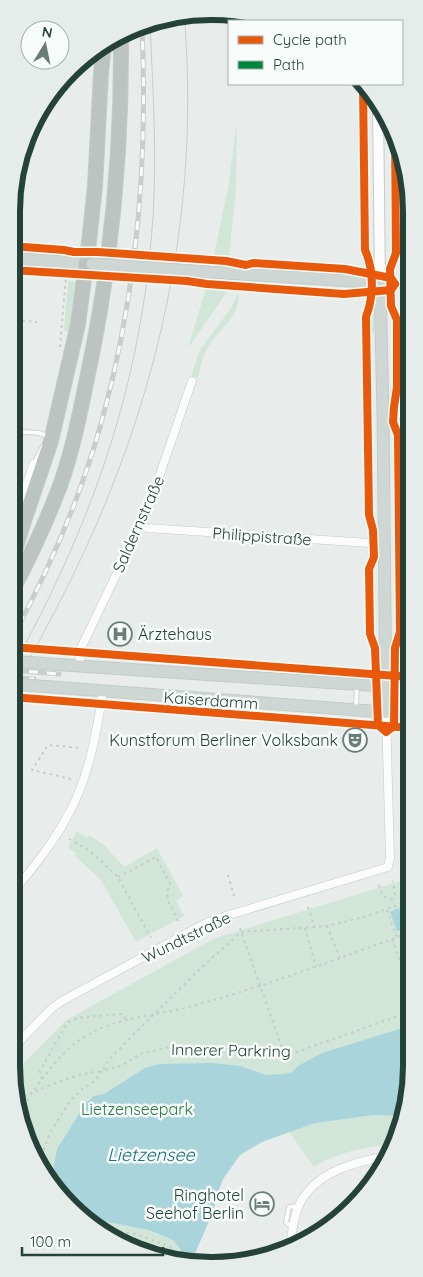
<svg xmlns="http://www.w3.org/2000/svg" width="423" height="1277" font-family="Quicksand,sans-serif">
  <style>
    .green { fill: #d1e6d8 }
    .water { fill: #a9d4db }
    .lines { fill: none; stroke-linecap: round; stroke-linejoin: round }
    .lane-casing { stroke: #c5cac8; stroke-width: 5.5 }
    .street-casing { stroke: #c5cac8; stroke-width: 9 }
    .secondary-casing { stroke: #c3cbc8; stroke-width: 12 }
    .primary-casing { stroke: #c3ccc9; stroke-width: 13 }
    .highway-casing { stroke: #c3ccc9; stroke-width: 16 }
    .path { stroke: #c3ccca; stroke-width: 2; stroke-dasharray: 2.5 4; stroke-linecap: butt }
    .lane { stroke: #fcfcfc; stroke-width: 4 }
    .street { stroke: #fcfcfc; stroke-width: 8 }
    .secondary { stroke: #fcfcfc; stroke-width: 10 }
    .primary { stroke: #cfd7d5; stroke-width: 11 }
    .highway { stroke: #bcc4c2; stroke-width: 14 }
    .tram { stroke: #c9cdcc; stroke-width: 1 }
    .rail-casing { stroke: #c9cdcc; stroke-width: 5 }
    .rail { stroke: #f7fbf9; stroke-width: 3; stroke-dasharray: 9; stroke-linecap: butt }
    .primary-bridge-casing { stroke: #c3ccc9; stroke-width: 13; stroke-linecap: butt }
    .primary-bridge { stroke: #cfd7d5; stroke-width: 11 }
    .quiet { stroke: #00873e; stroke-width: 6; stroke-dasharray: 12 6; stroke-linecap: butt }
    .cycleway-casing { stroke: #f7fbf9; stroke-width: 11 }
    .cycleway { stroke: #e8590c; stroke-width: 8 }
    .labels { text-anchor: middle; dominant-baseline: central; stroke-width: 5; stroke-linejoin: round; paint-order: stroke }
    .street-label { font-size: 16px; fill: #24423a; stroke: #f7fbf9 }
    .poi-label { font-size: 16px; fill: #24423a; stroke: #f7fbf9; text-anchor: end }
    .park-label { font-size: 16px; fill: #2d7a4b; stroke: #f7fbf9 }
    .water-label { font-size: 18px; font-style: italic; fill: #1c6f80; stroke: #f7fbf9 }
    .rim { fill: none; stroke: #24423a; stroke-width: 6 }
  </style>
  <rect width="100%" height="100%" fill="#e8edeb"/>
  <g class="green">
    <polygon points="237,122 236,190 229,255 214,255 228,188"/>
    <polygon points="68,281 78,282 70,332 64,331"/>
    <polygon points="206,288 227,292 188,348"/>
    <path d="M238 293C243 313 217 332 208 347 202 357 200 368 198 378L191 376 200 350 231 308Z"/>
    <polygon points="371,307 374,307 374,334 368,336 368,318"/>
    <polygon points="77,831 87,838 89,835 104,845 124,867 157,848 183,896 176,901 184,916 136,942 101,880 75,856 77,854 68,847"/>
    <path d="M411 878 412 1066 405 1117 393 1144C365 1147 337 1152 314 1167L289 1132 261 1142 240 1155 237 1159 223 1179 218 1192 213 1212 190 1263 178 1262 123 1245 61 1198 26 1142 13 1074 66 1020 215 938Z"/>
  </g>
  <g class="water">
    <polygon points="399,908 406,927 397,931 390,912"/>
    <polygon points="412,1025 412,1066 405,1116 373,1115 315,1123 262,1142 240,1155 223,1179 218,1192 213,1212 193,1258 189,1264 180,1262 181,1250 173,1240 149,1230 102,1221 93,1217 86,1217 61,1198 51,1181 57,1149 86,1103 94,1096 104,1094 145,1068 160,1064 212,1063 240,1066 266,1075 285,1074 292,1072 298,1066 322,1053"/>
  </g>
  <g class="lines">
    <g class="lane-casing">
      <g id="lane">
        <polyline points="24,432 39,433 48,436"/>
        <polyline points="34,464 43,446"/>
        <polyline points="356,708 357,685"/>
        <polyline points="293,1229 286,1222 289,1207 299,1206"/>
      </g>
    </g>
    <g class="street-casing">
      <g id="street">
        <polyline points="380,283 410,285"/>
        <polyline points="383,413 411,415"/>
        <polyline points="140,525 147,528 384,544"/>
        <polyline points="11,526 34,464"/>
        <polyline points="79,665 82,646 140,525 159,477 192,381"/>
        <path d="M11 895C31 870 52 845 67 817 89 778 96 735 103 692"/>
        <polyline points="11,1050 52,1008 62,1001 204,924 219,918 388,867 390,858 386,712"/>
        <path d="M290 1247C292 1233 293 1218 299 1205 315 1172 354 1162 387 1156"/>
      </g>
    </g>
    <g class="secondary-casing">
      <polyline id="secondary" points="378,104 380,283"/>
    </g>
    <g class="primary-casing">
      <g id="primary">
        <polyline points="11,258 92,264"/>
        <polyline points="210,272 380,283 383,413 386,712"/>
        <polyline points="64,665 411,688"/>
        <polyline points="52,687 411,714"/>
      </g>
    </g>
    <g class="highway-casing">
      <g id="highway">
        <polyline points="11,563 24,521 51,441 78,324 89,242 95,186 101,73 104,44"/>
        <path d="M11 593C30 557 47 521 61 483 74 446 81 407 89 369 112 259 122 147 121 35"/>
      </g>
    </g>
    <g class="path">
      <polyline points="11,317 18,318 21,274"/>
      <polyline points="18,318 18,320 37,322"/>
      <polyline points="60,347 66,277"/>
      <polyline points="405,771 411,771"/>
      <polyline points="71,779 32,770 48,745 81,748"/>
      <polyline points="406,806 411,806"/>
      <polyline points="69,839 90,851 118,877 151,938"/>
      <polyline points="406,864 411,862"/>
      <polyline points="228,875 235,899"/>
      <path d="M118 877 156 857 170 884C163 898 173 910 179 923"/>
      <path d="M379 885C381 894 383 897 391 900"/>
      <polyline points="391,900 395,895 393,881"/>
      <polyline points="401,904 411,933"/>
      <polyline points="308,907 315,928"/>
      <polyline points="387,910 397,938"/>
      <polyline points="327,926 340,958"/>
      <polyline points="240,928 283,1051"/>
      <polyline points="305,928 316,967"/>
      <polyline points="392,939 412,994"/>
      <polyline points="42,1079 40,1075 40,1071 67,1023 77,1018 122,1014 126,1019"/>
      <path d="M18 1099C42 1088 76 1073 102 1071L109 1060 137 1031 202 967 241 932 327 926 364 917 411 900"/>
      <path d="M20 1111C36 1087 57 1055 81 1039 117 1015 156 1017 196 1005 269 985 340 958 411 932"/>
      <polyline points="39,1162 50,1133 70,1101 83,1088 95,1081 102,1071 121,1066 140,1054 170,1047 198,1047 297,1052 412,1011"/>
      <polyline points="101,1228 136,1234 169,1246 174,1250 176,1259 179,1260"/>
    </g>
    <use href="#lane" class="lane"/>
    <use href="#street" class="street"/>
    <use href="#secondary" class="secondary"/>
    <use href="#primary" class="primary"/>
    <use href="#highway" class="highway"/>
    <g class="tram">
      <path d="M11 670C92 525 142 384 153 217 157 153 153 89 150 25"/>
      <path d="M11 689C35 651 56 610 76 569 160 395 201 207 184 13"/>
    </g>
    <g class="rail-casing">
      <g id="rail">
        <path d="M11 640C49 570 81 497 102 420 137 293 148 160 142 28"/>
        <polyline points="11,670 59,674"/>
        <polyline points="11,678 34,679"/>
      </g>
    </g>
    <use href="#rail" class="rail"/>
    <g class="primary-bridge-casing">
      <g id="primary-bridge">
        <polyline points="92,264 210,272"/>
        <polyline points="11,661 64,665"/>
        <polyline points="11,684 52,687"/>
      </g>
    </g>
    <use href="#primary-bridge" class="primary-bridge"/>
    <polyline class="quiet" points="392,284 410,285"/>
    <g class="cycleway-casing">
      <g id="cycleway">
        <path d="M363 84 365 250C374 270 374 296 366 317L369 515 373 530 374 557 369 569 370 634 375 648 378 725 386 732 394 726 395 648 400 632 398 435 393 422 394 407 397 387V320L391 306 390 269 396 253 395 135"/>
        <polyline points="11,246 64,250 74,252 98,252 226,261 246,265 253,263 345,269 391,278 395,284"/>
        <polyline points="11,270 187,281 207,284 344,294 391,290 395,284"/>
        <polyline points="11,647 411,677"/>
        <polyline points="11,697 411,728"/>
      </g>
    </g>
    <use href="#cycleway" class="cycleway"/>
  </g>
  <defs>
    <g id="hospital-ring" transform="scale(1.25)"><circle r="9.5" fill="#f7fbf9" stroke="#697e78" stroke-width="1.5"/><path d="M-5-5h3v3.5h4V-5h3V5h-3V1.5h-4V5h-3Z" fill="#697e78"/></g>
    <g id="theatre-ring" transform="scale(1.25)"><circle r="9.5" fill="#f7fbf9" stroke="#697e78" stroke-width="1.5"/><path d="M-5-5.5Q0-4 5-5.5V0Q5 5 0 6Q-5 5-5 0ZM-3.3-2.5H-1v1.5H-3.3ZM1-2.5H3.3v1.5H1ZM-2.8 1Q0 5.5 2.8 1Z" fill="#697e78"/></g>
    <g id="hotel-ring" transform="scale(1.25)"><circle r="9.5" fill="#f7fbf9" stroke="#697e78" stroke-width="1.5"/><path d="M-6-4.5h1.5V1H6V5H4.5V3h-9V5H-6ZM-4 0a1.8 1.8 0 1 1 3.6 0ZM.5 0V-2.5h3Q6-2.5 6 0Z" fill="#697e78"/></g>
  </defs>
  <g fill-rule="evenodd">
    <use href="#hospital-ring" x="120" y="634"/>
    <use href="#theatre-ring" x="355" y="740"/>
    <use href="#hotel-ring" x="262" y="1204"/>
  </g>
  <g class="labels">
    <g class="street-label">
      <text transform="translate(138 524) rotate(-66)">Saldernstraße</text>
      <text transform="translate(262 536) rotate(4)">Philippistraße</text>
      <text transform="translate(211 700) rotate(4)">Kaiserdamm</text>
      <text transform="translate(186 937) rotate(-26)">Wundtstraße</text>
      <text transform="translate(231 1050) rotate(1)">Innerer Parkring</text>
    </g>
    <g class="poi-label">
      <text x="138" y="634" text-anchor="start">Ärztehaus</text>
      <text x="338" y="740">Kunstforum Berliner Volksbank</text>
      <text x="244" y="1195">Ringhotel<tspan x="244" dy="18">Seehof Berlin</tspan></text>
    </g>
    <g class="park-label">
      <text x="137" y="1109">Lietzenseepark</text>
    </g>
    <g class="water-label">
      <text x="151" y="1154">Lietzensee</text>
    </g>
  </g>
  <path d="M0 0H423V1277H0ZM211 20H212A191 191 0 0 1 403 211V1066A191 191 0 0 1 212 1257H211A191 191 0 0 1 20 1066V211A191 191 0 0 1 211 20Z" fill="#e6ecea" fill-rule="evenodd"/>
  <path class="rim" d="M211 20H212A191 191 0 0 1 403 211V1066A191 191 0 0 1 212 1257H211A191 191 0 0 1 20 1066V211A191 191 0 0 1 211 20Z"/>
  <rect x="228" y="20" width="175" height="65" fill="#f7fbf9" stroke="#a3b1ad"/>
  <rect x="238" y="36" width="25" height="8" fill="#e8590c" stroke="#a3b1ad"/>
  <text x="273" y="45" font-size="15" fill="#24423a">Cycle path</text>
  <rect x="238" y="61" width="25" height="8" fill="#00873e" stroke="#a3b1ad"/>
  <text x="273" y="70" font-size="15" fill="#24423a">Path</text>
  <g transform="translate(45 45) rotate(10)"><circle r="24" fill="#f7fbf9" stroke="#a3b1ad"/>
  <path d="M0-4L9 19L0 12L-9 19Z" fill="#697e78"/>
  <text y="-8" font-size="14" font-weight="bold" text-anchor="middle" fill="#24423a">N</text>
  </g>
  <path d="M22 1247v8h141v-8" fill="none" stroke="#24423a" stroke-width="2.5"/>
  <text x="30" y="1247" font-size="15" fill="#24423a" stroke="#f7fbf9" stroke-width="4" paint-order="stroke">100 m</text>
</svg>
